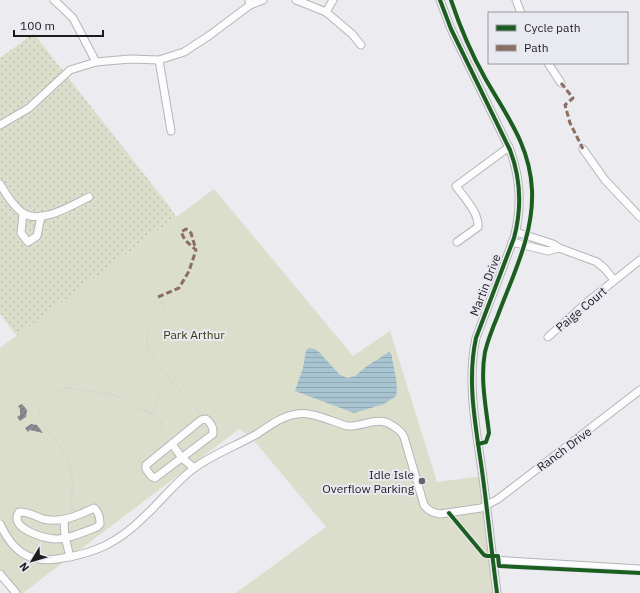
<svg xmlns="http://www.w3.org/2000/svg" width="640" height="593" font-family="'IBM Plex Sans',sans-serif">
  <style>
    .grass { fill: url(#grass-dots) }
    .park { fill: #dcdecc }
    .water { fill: url(#water-rules) }
    .building { fill: url(#building-hatch) }
    .lines { fill: none; stroke-linecap: round; stroke-linejoin: round }
    .minor-casing { stroke: #b5b5b8; stroke-width: 9 }
    .path { stroke: #cfcfd1; stroke-width: 1; stroke-dasharray: 3 2; stroke-linecap: butt }
    .minor { stroke: #fcfcfd; stroke-width: 7 }
    .quiet { stroke: #8d6e63; stroke-width: 3; stroke-dasharray: 6 3; stroke-linecap: butt }
    .cycleway-casing { stroke: #e9e9f2; stroke-width: 6 }
    .cycleway { stroke: #1b5e20; stroke-width: 4 }
    .poi-dot { fill: #646468; stroke: #e9e9f2; stroke-width: 1.5 }
    .labels { text-anchor: middle; dominant-baseline: central; stroke-width: 4; stroke-linejoin: round; paint-order: stroke }
    .street-label { font-size: 12px; fill: #1c1c1f; stroke: #e9e9f2 }
    .park-label { font-size: 12px; fill: #36390d; stroke: #e9e9f2 }
    .poi-label { font-size: 12px; fill: #1c1c1f; stroke: #e9e9f2; text-anchor: end }
  </style>
  <defs>
    <pattern id="grass-dots" width="8" height="8" patternUnits="userSpaceOnUse"><rect width="8" height="8" fill="#dcdecc"/><path d="M2 2h.1M6 6h.1" fill="none" stroke="#bcbeaf" stroke-width="1.8" stroke-linecap="round"/></pattern>
    <pattern id="water-rules" width="6" height="5" patternUnits="userSpaceOnUse"><rect width="6" height="5" fill="#a8c4d1"/><path d="M0 2.5h6" fill="none" stroke="#90a8b3"/></pattern>
    <pattern id="building-hatch" width="6" height="6" patternUnits="userSpaceOnUse"><rect width="6" height="6" fill="#8e8a91"/><path d="M-1 1l2-2M0 6l6-6M5 7l2-2" fill="none" stroke="#737076"/></pattern>
  </defs>
  <rect width="100%" height="100%" fill="#ebebf0"/>
  <polygon class="grass" points="33,34 38,39 169,206 176,217 17,336 0,314 0,58"/>
  <polygon class="park" points="214,189 353,356 390,331 437,482 483,476 497,593 236,593 326,527 251,437 239,429 23,593 16,593 0,572 0,348"/>
  <path class="water" d="M309 348 315 349 319 352 340 375 348 378 355 376 367 366 389 352 392 355V360L393 362C394 372 399 385 396 396L384 404 354 413 295 391 303 368 306 350Z"/>
  <g class="building">
    <polygon points="22,404 27,410 26,417 20,421 17,417 20,415 20,409 18,406"/>
    <polygon points="31,424 37,425 43,433 30,430 28,432 25,428"/>
  </g>
  <g class="lines">
    <g class="minor-casing">
      <g id="minor">
        <polyline points="54,0 73,18 96,62 130,59 159,60"/>
        <polyline points="296,0 326,12"/>
        <polyline points="333,0 326,12 352,34 361,45"/>
        <path d="M440 0 451 29 510 150C521 179 522 208 514 238L476 338C466 384 477 432 483 478 488 516 492 555 497 593"/>
        <polyline points="516,0 521,13"/>
        <polyline points="249,1 250,5 263,0"/>
        <polyline points="548,63 561,83"/>
        <polyline points="0,125 29,108 70,70 96,62"/>
        <polyline points="171,131 159,60 184,52 210,35 250,5"/>
        <polyline points="583,149 605,180 640,217"/>
        <path d="M0 184C6 194 13 206 23 213 41 225 72 205 89 197"/>
        <polyline points="23,213 21,233 28,242 37,236 41,216"/>
        <polyline points="516,232 553,244 559,248 597,262 605,269 614,280"/>
        <path d="M457 242 478 227C479 212 464 198 456 186L509 147"/>
        <polyline points="512,242 548,251 559,248"/>
        <polyline points="548,337 586,303 640,260"/>
        <path d="M206 419C211 423 214 427 213 434L155 478 151 476 146 469V465L201 420Z"/>
        <polyline points="172,444 182,458 194,468"/>
        <path d="M94 508C99 512 100 517 100 524L97 527C84 532 69 539 55 539 43 538 8 528 19 512 27 511 35 516 43 519 62 523 77 516 94 508Z"/>
        <polyline points="64,520 65,537 70,557"/>
        <path d="M0 524C12 550 27 563 57 559 94 554 118 543 145 516 161 501 175 483 193 469 211 455 236 446 257 434 269 426 282 416 297 414 312 411 333 422 347 426 364 427 378 415 393 426 398 429 402 432 404 437L424 505C428 511 433 513 440 514L481 508 498 499 640 390"/>
        <polyline points="493,560 640,569"/>
        <polyline points="0,574 16,593"/>
      </g>
    </g>
    <g class="path">
      <path d="M158 297 165 308C161 319 149 325 147 336 142 356 189 397 200 414"/>
      <polyline points="152,413 161,394 172,383"/>
      <path d="M72 511C71 500 73 488 72 476 70 455 53 438 41 422L39 417V411L46 398 55 391 68 388 113 394 137 407 152 414 161 421 162 431 168 440"/>
    </g>
    <use href="#minor" class="minor"/>
    <g class="quiet">
      <polyline points="561,83 573,98 565,105 570,123 583,149"/>
      <polyline points="158,297 179,288 189,271 196,250 185,240 181,232 186,229 191,233 196,250"/>
    </g>
    <g class="cycleway-casing">
      <g id="cycleway">
        <path d="M440 0 451 29 510 150C521 179 522 208 514 238L476 338C466 384 477 432 483 478 488 516 492 555 497 593"/>
        <path d="M451 0C460 27 471 53 485 78 506 115 530 145 532 190 534 234 513 275 498 315 493 327 488 339 485 352 480 379 486 407 489 433L486 442 478 444"/>
        <polyline points="449,513 484,555 487,556 498,556 499,566 640,573"/>
      </g>
    </g>
    <use href="#cycleway" class="cycleway"/>
  </g>
  <circle class="poi-dot" cx="422" cy="481" r="4"/>
  <g class="labels">
    <g class="street-label">
      <text transform="translate(485 285) rotate(-69)">Martin Drive</text>
      <text transform="translate(581 309) rotate(-40)">Paige Court</text>
      <text transform="translate(564 449) rotate(-37)">Ranch Drive</text>
    </g>
    <g class="park-label">
      <text x="194" y="334">Park Arthur</text>
    </g>
    <g class="poi-label">
      <text x="414" y="474">Idle Isle<tspan x="414" dy="14">Overflow Parking</tspan></text>
    </g>
  </g>
  <rect x="488" y="12" width="140" height="52" fill="#e9e9f2" stroke="#97979e"/>
  <rect x="496" y="25" width="20" height="6" fill="#1b5e20" stroke="#97979e"/>
  <text x="524" y="32" font-size="12" fill="#1c1c1f">Cycle path</text>
  <rect x="496" y="45" width="20" height="6" fill="#8d6e63" stroke="#97979e"/>
  <text x="524" y="52" font-size="12" fill="#1c1c1f">Path</text>
  <g transform="translate(32 561) rotate(232)" stroke="#e9e9f2" stroke-width="3" paint-order="stroke">
  <path d="M0-3L7 15L0 10L-7 15Z" fill="#1c1c1f"/>
  <text y="-6" font-size="11" font-weight="bold" text-anchor="middle" fill="#1c1c1f">N</text>
  </g>
  <path d="M14 30v6h89v-6" fill="none" stroke="#1c1c1f" stroke-width="2"/>
  <text x="20" y="30" font-size="12" fill="#1c1c1f" stroke="#e9e9f2" stroke-width="3" paint-order="stroke">100 m</text>
</svg>
